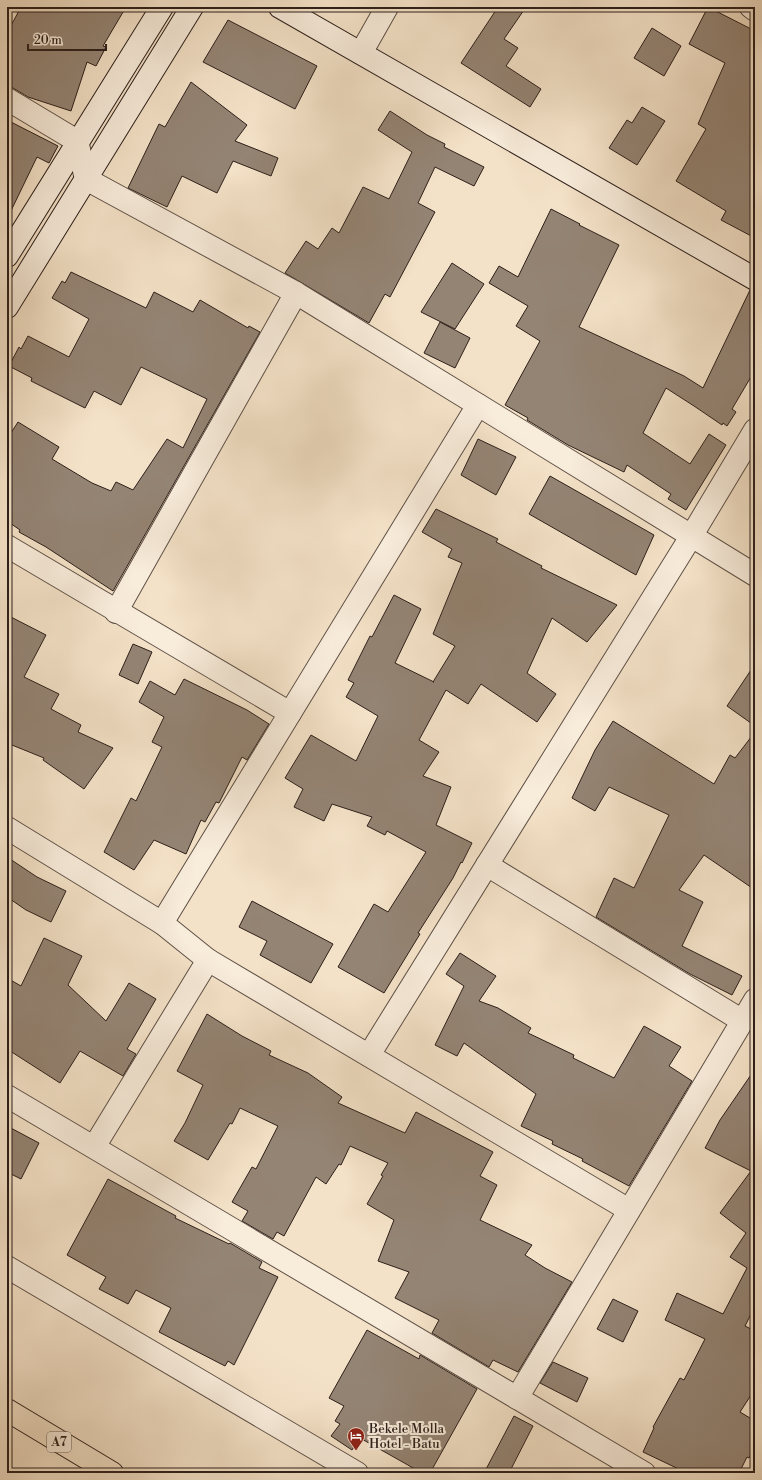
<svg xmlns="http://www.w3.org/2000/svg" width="762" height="1480" font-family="'Libre Bodoni',serif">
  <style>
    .building { fill: #948474; stroke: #2c1f1a }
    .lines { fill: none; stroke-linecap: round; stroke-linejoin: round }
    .street-casing { stroke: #5e5046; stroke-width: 24 }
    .secondary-casing { stroke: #2c1f1a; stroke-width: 24 }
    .highway-casing { stroke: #2c1f1a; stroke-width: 24 }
    .street { stroke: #f8ecdb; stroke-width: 22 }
    .secondary { stroke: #f8ecdb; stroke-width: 22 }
    .highway { stroke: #f4e2c8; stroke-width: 22 }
    .labels { text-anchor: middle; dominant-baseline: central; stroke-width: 4; stroke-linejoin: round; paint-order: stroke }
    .shield { fill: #f8ecdb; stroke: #695c54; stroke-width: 1 }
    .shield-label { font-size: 12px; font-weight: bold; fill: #2c1f1a }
    .poi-label { font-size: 13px; fill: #2c1f1a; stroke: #f8ecdb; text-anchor: start }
  </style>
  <rect width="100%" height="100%" fill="#f4e2c8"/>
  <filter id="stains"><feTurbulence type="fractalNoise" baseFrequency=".005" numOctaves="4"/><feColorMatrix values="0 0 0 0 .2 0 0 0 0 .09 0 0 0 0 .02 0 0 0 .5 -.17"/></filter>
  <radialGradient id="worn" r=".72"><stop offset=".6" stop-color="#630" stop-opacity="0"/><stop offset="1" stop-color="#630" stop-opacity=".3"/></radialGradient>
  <g class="building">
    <polygon points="21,7 126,7 103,46 106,47 96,66 87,62 71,111 28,97 13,88 7,87 7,33"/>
    <polygon points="498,7 526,7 504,39 518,48 506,66 541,89 530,107 461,63"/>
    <polygon points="708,7 755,31 755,238 721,220 726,211 676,181 706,129 698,124 725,63 689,44"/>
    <polygon points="228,20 317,66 295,109 203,62"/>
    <polygon points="652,28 681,46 664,76 634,58"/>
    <polygon points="191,82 247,125 235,141 278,158 271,176 233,161 217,193 182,176 167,207 128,188 159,124 165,127"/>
    <polygon points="642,107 665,121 637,165 609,148 627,120 632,123"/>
    <polygon points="390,111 427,135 445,144 444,147 484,167 474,186 435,167 418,203 435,212 390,297 385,294 369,323 285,273 306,241 318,249 332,228 339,233 363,187 389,199 412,152 378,130"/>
    <polygon points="7,120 58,146 49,163 37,157 7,219"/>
    <polygon points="551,209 580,224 579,225 619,245 579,327 684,376 703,388 750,290 755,291 755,370 732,409 736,412 727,426 723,423 722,425 694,406 666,388 643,433 690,464 709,434 726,445 686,510 668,499 671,494 627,465 624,472 568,445 527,420 528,418 505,405 540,341 516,326 528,306 489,283 499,266 518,277"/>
    <polygon points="452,263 484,284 455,329 421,312"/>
    <polygon points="71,272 146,308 154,292 193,312 200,300 248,328 249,326 260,332 113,591 46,547 19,532 20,530 7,521 7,439 18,422 59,447 52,459 92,483 111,491 116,482 133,490 167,439 183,448 207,399 141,367 121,405 94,391 85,408 31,381 32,378 9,366 19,347 21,349 28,336 69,357 89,319 52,298 62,281 65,283"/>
    <polygon points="440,322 470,338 455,368 424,353"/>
    <polygon points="478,439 516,457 496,495 461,475"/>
    <polygon points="550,476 654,535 636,575 529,514"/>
    <polygon points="436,509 498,539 496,542 542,566 541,568 617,605 587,642 552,618 527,673 556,694 537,722 481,684 468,704 446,690 419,740 439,752 423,776 451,787 436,825 472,843 462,863 461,862 453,878 418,933 420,934 384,993 338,967 374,904 388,912 426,852 387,831 385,835 367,826 372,817 332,804 324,821 294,807 303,789 285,778 311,735 356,761 378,716 346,697 354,683 348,680 370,636 372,637 394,595 421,609 395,663 434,682 433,682 455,646 433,634 462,563 448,557 452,549 422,532"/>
    <polygon points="7,615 46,635 24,677 59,694 51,709 81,725 78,732 113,748 84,789 43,760 44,758 7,743"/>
    <polygon points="133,644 152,652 138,684 119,675"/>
    <polygon points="755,664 755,726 727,706"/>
    <polygon points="184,679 247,710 269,724 247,760 242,757 219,803 216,802 205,822 201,820 186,854 154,840 134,870 104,852 131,798 136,801 162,747 152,742 164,717 139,702 150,681 175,695"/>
    <polygon points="613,721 714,784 730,755 735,758 755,732 755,890 704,855 679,890 703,902 682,946 742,976 732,995 690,974 596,917 614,878 634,888 669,815 609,787 595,811 572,798 595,750"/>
    <polygon points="7,857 37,877 66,891 51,922 26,910 7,897"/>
    <polygon points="252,901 333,944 311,983 260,955 267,941 239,927"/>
    <polygon points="44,938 82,956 68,985 106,1021 129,983 156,999 127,1049 136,1054 123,1076 80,1051 60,1083 7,1049 7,978 21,986"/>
    <polygon points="460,953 496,976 479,1001 498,1008 531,1028 528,1033 574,1055 573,1058 614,1078 644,1026 681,1047 669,1066 692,1081 629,1186 582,1161 583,1159 552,1144 553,1141 521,1126 536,1094 464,1043 457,1056 435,1045 464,986 446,974"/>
    <polygon points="207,1014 242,1036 271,1051 269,1055 308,1073 342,1097 338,1103 405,1133 416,1112 493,1152 480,1176 497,1185 480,1220 532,1245 525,1255 545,1268 572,1282 518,1372 493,1360 489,1367 432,1333 439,1320 395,1298 409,1272 378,1261 394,1220 367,1204 383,1176 381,1175 388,1163 350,1146 341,1165 339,1164 326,1184 316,1177 284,1236 277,1232 273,1239 242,1221 248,1211 232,1202 252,1167 256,1169 278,1126 240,1108 232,1124 230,1123 208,1160 174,1141 185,1123 203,1085 177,1071"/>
    <polygon points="755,1069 755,1306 745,1326 755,1331 755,1389 740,1412 755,1421 755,1447 749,1458 747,1457 739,1473 687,1473 643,1452 654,1428 653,1427 680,1378 684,1380 705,1339 665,1320 677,1293 723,1314 747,1268 730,1257 746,1233 720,1213 751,1171 705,1148 720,1120"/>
    <polygon points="7,1126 39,1143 21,1179 7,1172"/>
    <polygon points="108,1179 176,1216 175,1218 229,1244 230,1243 262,1262 259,1268 278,1277 234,1365 228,1361 225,1366 159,1332 171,1308 136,1290 128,1304 99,1289 106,1277 67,1255"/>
    <polygon points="613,1299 638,1311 623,1342 597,1329"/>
    <polygon points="367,1330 419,1359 420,1355 477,1389 430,1473 422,1473 360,1438 352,1450 331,1436 340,1424 335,1421 344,1406 329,1398"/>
    <polygon points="553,1362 588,1378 577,1402 540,1383"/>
    <polygon points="514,1416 533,1426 509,1473 484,1473"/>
  </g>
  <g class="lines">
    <g class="street-casing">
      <g id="street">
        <polyline points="751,7 755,10"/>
        <polyline points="361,53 387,7"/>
        <polyline points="7,99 77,141 86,179 296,293 755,575"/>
        <polyline points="7,546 290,713"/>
        <polyline points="116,612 296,293"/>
        <polyline points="7,828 162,923 208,960 629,1210"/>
        <polyline points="487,865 741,1020"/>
        <polyline points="162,923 478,405"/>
        <polyline points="369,1055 692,535 755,430"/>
        <polyline points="7,1096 644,1473"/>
        <polyline points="94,1147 208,960"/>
        <polyline points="7,1267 357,1473"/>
        <polyline points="517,1398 755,1000"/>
      </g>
    </g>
    <g class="secondary-casing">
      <g id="secondary">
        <polyline points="280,7 755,279"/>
        <polyline points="7,256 162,7"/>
        <polyline points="7,307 192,7"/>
      </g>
    </g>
    <g class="highway-casing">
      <polyline id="highway" points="7,1410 112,1473"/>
    </g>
    <use href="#street" class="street"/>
    <use href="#secondary" class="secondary"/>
    <use href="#highway" class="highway"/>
  </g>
  <defs>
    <g id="hotel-pin" transform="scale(0.9)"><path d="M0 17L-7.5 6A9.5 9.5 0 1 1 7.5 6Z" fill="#8f2418" stroke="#f8ecdb"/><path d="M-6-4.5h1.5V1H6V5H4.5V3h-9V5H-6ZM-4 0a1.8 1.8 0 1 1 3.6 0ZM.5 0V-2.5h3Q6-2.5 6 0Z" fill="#fff"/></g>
  </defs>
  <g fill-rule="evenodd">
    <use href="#hotel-pin" x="356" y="1436"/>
  </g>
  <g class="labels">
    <rect class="shield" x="47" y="1432" width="24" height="20" rx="3"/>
    <g class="shield-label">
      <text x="59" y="1442">A7</text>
    </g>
    <g class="poi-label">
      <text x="369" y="1429">Bekele Molla<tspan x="369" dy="15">Hotel - Batu</tspan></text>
    </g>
  </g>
  <rect width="762" height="1480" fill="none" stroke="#f4e2c8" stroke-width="24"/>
  <rect x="8" y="8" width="746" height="1464" fill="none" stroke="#2c1f1a" stroke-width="2"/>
  <rect x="12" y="12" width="738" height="1456" fill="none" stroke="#2c1f1a"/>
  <path d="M28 44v6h78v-6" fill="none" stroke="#2c1f1a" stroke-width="2"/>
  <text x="34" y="44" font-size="12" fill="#2c1f1a" stroke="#f8ecdb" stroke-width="3" paint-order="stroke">20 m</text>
  <rect width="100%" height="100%" filter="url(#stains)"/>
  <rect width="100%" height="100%" fill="url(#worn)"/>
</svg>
